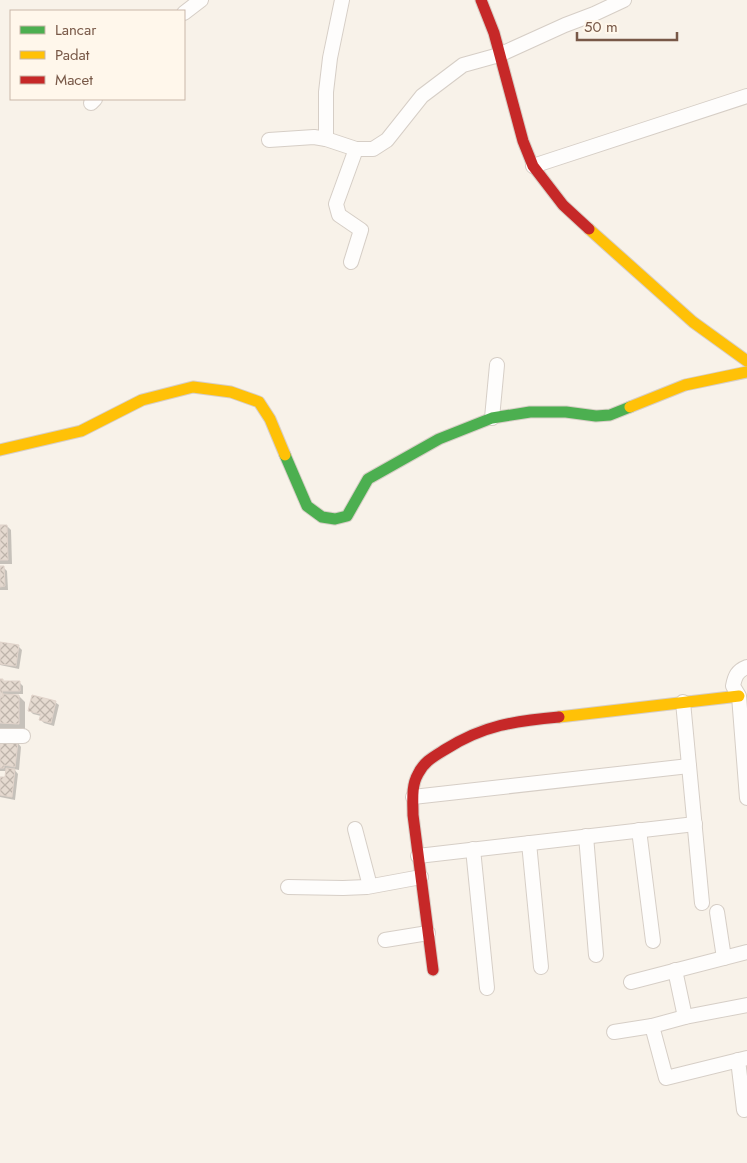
<svg xmlns="http://www.w3.org/2000/svg" width="747" height="1163" font-family="Jost,sans-serif">
  <style>
    .shadow { fill: #0003 }
    .building { fill: url(#building-cross-hatch); stroke: #e1d4cb }
    .lines { fill: none; stroke-linecap: round; stroke-linejoin: round }
    .street-casing { stroke: #d6cec6; stroke-width: 16 }
    .fast-casing { stroke: #d7cec6; stroke-width: 13 }
    .slow-casing { stroke: #d7cec6; stroke-width: 13 }
    .jam-casing { stroke: #d7cec6; stroke-width: 13 }
    .street { stroke: #fefdfc; stroke-width: 14 }
    .fast { stroke: #4caf50; stroke-width: 11 }
    .slow { stroke: #ffc107; stroke-width: 11 }
    .jam { stroke: #c62828; stroke-width: 11 }
  </style>
  <defs>
    <pattern id="building-cross-hatch" width="8" height="8" patternUnits="userSpaceOnUse" patternTransform="scale(1.25)"><rect width="8" height="8" fill="#e5dad0"/><path d="M0 0l8 8M0 8l8-8" fill="none" stroke="#beb4ab"/></pattern>
  </defs>
  <rect width="100%" height="100%" fill="#f8f2e9"/>
  <g class="shadow">
    <polygon points="0,526 7,526 11,530 12,564 0,564"/>
    <polygon points="0,567 3,567 7,571 8,590 0,590"/>
    <polygon points="0,644 19,647 22,650 19,669 0,665"/>
    <polygon points="0,681 20,683 23,686 23,694 13,694 13,696 19,696 25,702 25,730 0,729"/>
    <polygon points="55,702 59,705 54,726 44,723 41,720 41,716 33,714 29,710"/>
    <polygon points="0,741 18,743 21,747 19,770 14,769 18,774 15,800 0,797 0,778 6,778 7,771 0,771"/>
  </g>
  <g class="building">
    <polygon points="0,525 7,525 8,560 0,560"/>
    <polygon points="0,566 4,566 5,586 0,587"/>
    <polygon points="0,642 19,645 16,666 0,664"/>
    <polygon points="0,679 3,679 3,681 20,681 20,691 2,691 3,697 0,697"/>
    <polygon points="3,694 19,695 19,724 0,723 0,697 3,697"/>
    <polygon points="32,695 56,701 51,723 39,720 41,714 28,711"/>
    <polygon points="0,740 18,742 15,767 4,765 4,768 0,768"/>
    <polygon points="6,768 15,769 12,797 0,795 0,777 5,777"/>
  </g>
  <g class="lines">
    <g class="street-casing">
      <g id="street">
        <polyline points="184,13 201,0"/>
        <polyline points="91,103 95,99"/>
        <polyline points="326,139 326,92 330,58 342,0"/>
        <polyline points="269,140 314,137 326,139 356,149 373,149 387,140 422,96 463,65 499,55 565,25 594,14 624,0"/>
        <polyline points="533,166 747,96"/>
        <polyline points="351,262 361,230 339,215 336,204 356,149"/>
        <polyline points="492,418 497,365"/>
        <path d="M747 667C737 671 735 676 733 686L739 696 747 798"/>
        <polyline points="683,702 702,903"/>
        <polyline points="0,736 23,736"/>
        <polyline points="413,797 689,766"/>
        <polyline points="355,829 370,886"/>
        <polyline points="639,830 653,941"/>
        <polyline points="586,836 596,955"/>
        <polyline points="529,843 541,967"/>
        <polyline points="473,849 487,988"/>
        <polyline points="418,856 695,824"/>
        <polyline points="288,887 343,888 367,887 421,877"/>
        <polyline points="717,912 724,958"/>
        <polyline points="385,940 428,933"/>
        <polyline points="675,970 685,1017 747,1005"/>
        <polyline points="631,982 747,952"/>
        <polyline points="685,1017 652,1026 666,1078 747,1058"/>
        <polyline points="614,1032 652,1026"/>
        <polyline points="738,1060 744,1110"/>
      </g>
    </g>
    <g class="fast-casing">
      <polyline id="fast" points="285,455 307,506 322,517 335,519 347,516 368,479 439,439 492,418 530,412 566,412 596,416 610,415 630,407"/>
    </g>
    <g class="slow-casing">
      <g id="slow">
        <polyline points="589,229 693,322 747,361"/>
        <polyline points="630,407 685,385 747,372"/>
        <polyline points="0,450 81,431 142,400 193,387 231,392 259,402 270,419 285,455"/>
        <polyline points="559,717 739,696"/>
      </g>
    </g>
    <g class="jam-casing">
      <g id="jam">
        <polyline points="481,0 494,33 523,141 533,166 563,205 589,229"/>
        <path d="M433 970 413 815C413 801 411 786 418 774 424 761 435 756 446 749 484 725 515 721 559 717"/>
      </g>
    </g>
    <use href="#street" class="street"/>
    <use href="#fast" class="fast"/>
    <use href="#slow" class="slow"/>
    <use href="#jam" class="jam"/>
  </g>
  <rect x="10" y="10" width="175" height="90" fill="#fff7eb" stroke="#c9b7a9"/>
  <rect x="20" y="26" width="25" height="8" fill="#4caf50" stroke="#c9b7a9"/>
  <text x="55" y="35" font-size="15" fill="#785847">Lancar</text>
  <rect x="20" y="51" width="25" height="8" fill="#ffc107" stroke="#c9b7a9"/>
  <text x="55" y="60" font-size="15" fill="#785847">Padat</text>
  <rect x="20" y="76" width="25" height="8" fill="#c62828" stroke="#c9b7a9"/>
  <text x="55" y="85" font-size="15" fill="#785847">Macet</text>
  <path d="M577 32v8h100v-8" fill="none" stroke="#785847" stroke-width="2.5"/>
  <text x="584" y="32" font-size="15" fill="#785847" stroke="#fff7eb" stroke-width="4" paint-order="stroke">50 m</text>
</svg>
